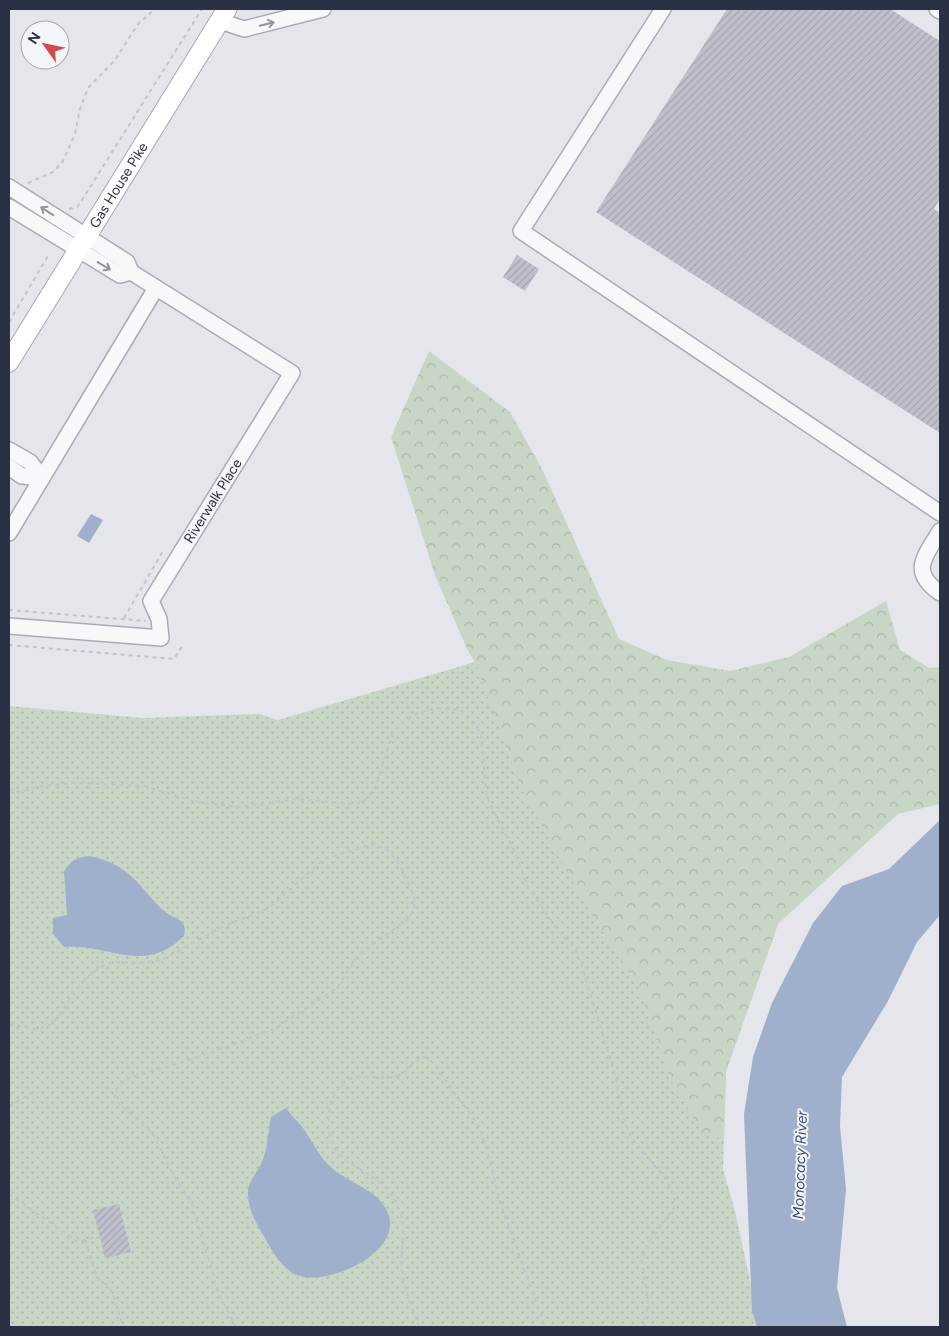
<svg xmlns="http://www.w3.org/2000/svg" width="949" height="1336" font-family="Figtree,sans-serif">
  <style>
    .grass { fill: url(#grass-dots) }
    .forest { fill: url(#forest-crowns) }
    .water { fill: #a0afcb }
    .building { fill: url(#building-hatch) }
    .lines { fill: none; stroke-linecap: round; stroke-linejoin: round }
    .minor-casing { stroke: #a9acb7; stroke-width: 18 }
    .major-casing { stroke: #a3a9b8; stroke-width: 21 }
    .path { stroke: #c2c4cb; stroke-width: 2; stroke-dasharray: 4 4; stroke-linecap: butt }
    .minor { stroke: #f7f8fa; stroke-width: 15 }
    .major { stroke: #fff; stroke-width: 19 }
    .oneway { stroke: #9194a0 }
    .labels { text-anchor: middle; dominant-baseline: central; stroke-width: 4; stroke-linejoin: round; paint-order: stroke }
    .street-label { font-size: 14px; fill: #2b3145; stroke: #f4f5f9 }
    .water-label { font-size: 15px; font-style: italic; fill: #354a79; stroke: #f4f5f9 }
  </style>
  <defs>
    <pattern id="grass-dots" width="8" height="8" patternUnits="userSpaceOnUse" patternTransform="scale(1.25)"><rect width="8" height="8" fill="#c7d6c5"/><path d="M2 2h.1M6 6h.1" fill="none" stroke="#abb8ab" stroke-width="1.8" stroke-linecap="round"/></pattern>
    <pattern id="forest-crowns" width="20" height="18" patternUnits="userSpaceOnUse" patternTransform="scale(1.25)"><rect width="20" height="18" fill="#c7d6c5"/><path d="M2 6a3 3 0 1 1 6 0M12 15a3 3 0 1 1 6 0" fill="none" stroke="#abb8ab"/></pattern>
    <pattern id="building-hatch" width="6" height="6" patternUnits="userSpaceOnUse" patternTransform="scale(1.25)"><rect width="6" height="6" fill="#bec1cc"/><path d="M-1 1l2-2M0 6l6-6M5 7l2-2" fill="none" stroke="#a3a6b1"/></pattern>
  </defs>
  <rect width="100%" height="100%" fill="#e4e6ec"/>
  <polygon class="grass" points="475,662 778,924 726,1071 723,1169 735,1211 760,1327 9,1327 9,706 143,718 259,714 278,720"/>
  <polygon class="forest" points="429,351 510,412 542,469 619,639 667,660 730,671 789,657 886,601 900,650 929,668 940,667 940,804 898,814 778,924 726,1071 724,1139 703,1134 672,1082 638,988 580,895 521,788 475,662 468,651 435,575 391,437"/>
  <g class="water">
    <polygon points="91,514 103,520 89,543 77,536"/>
    <polygon points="940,820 940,915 917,942 888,1001 842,1077 840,1126 846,1189 837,1288 847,1327 757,1327 752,1310 744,1114 753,1057 772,1003 813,923 842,886 889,869"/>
    <path d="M89 856C130 864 136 884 163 910 172 919 189 918 184 936 143 976 111 943 64 947L53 934V918L67 915 64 872C69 861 78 857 89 856Z"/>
    <path d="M286 1108C291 1116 298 1121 303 1128 313 1142 319 1157 332 1168 350 1184 382 1191 389 1216 400 1254 326 1287 297 1275 282 1269 272 1251 265 1238 257 1226 247 1206 248 1192 248 1181 258 1172 262 1162 268 1148 268 1131 271 1117Z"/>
  </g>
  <g class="building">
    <polygon points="727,9 890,9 940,41 940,199 934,209 940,213 940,433 596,212"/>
    <polygon points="517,255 539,269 525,291 503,277"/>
    <polygon points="119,1204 131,1252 105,1258 93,1210"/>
  </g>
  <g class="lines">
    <g class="minor-casing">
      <g id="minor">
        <polyline points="663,9 521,231 940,513"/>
        <polyline points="937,9 940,11"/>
        <polyline points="220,21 244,29 323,9"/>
        <polyline points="9,187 127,262 131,272 292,373 151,601 159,619 161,638 9,626"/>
        <polyline points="9,207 120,275 131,272"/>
        <polyline points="9,450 30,462 42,478"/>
        <polyline points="9,467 22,476 42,478"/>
        <path d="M940 531C925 557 909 571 940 593"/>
        <polyline points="9,533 156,288"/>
      </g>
    </g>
    <g class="major-casing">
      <g id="major">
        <path id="s1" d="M9 362 227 9"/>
      </g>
    </g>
    <g class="path">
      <polyline points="28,183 53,172 63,161 75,134 80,109 88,88 115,60 138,24 155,9"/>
      <polyline points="69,209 77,207 80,203 202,9"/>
      <polyline points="9,322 48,256"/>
      <polyline points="9,610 146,621"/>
      <polyline points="124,618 163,551"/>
      <polyline points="9,645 174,659 183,645"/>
      <polyline points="9,789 19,792 41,786 73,783 144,786 196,802 239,807 297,799 352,804 363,802 375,789 392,735 400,724 418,713 437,708 461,710 473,721 481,734 487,798 515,852 527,885 558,931 575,948 580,961 614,1071 622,1113 631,1137 665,1178 675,1197 674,1208 649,1242 642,1260 648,1302 644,1327"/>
      <path d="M9 1024 37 1029 50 1025 59 1016 74 992 87 977 103 966 112 962 138 963 162 960 220 928 269 908 324 859 370 845H376L389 851 401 867 414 896V910L408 919 358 955 337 988 276 1028 201 1056 129 1078C118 1082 113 1090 116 1101L152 1132 174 1176 191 1201 219 1295 236 1327"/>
      <polyline points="9,1107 31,1093 38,1093"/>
      <polyline points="9,1194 78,1242 96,1237"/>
      <polyline points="85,1240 97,1277 107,1285 113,1293 123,1327"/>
      <path d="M419 1327C413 1310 405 1291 402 1273 399 1251 408 1229 399 1209 378 1157 319 1177 330 1107 331 1098 340 1084 348 1080 364 1073 381 1081 397 1076 409 1072 412 1060 425 1057L431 1061 479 1126 490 1160 500 1202 545 1327"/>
    </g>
    <use href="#minor" class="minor"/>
    <use href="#major" class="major"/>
  </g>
  <defs><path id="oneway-shaft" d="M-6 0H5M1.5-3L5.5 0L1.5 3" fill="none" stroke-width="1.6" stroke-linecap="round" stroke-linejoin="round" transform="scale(1.25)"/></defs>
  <g class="oneway">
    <use href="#oneway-shaft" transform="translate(267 24) rotate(-14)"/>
    <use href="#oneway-shaft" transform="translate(47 211) rotate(-147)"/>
    <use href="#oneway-shaft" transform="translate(104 266) rotate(31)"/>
  </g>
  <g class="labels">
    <g class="street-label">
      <text stroke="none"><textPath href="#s1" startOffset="208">Gas House Pike</textPath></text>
      <text transform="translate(213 501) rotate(-58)">Riverwalk Place</text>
    </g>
    <g class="water-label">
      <text transform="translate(800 1165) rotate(-88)">Monocacy River</text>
    </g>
  </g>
  <rect width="949" height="1336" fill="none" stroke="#2b3145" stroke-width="20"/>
  <g transform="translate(45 45) rotate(303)"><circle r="24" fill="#f4f5f9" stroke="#a4a7b1"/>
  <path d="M0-4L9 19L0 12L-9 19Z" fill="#cf4b4d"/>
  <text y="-8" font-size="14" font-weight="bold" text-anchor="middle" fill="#2b3145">N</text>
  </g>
</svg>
